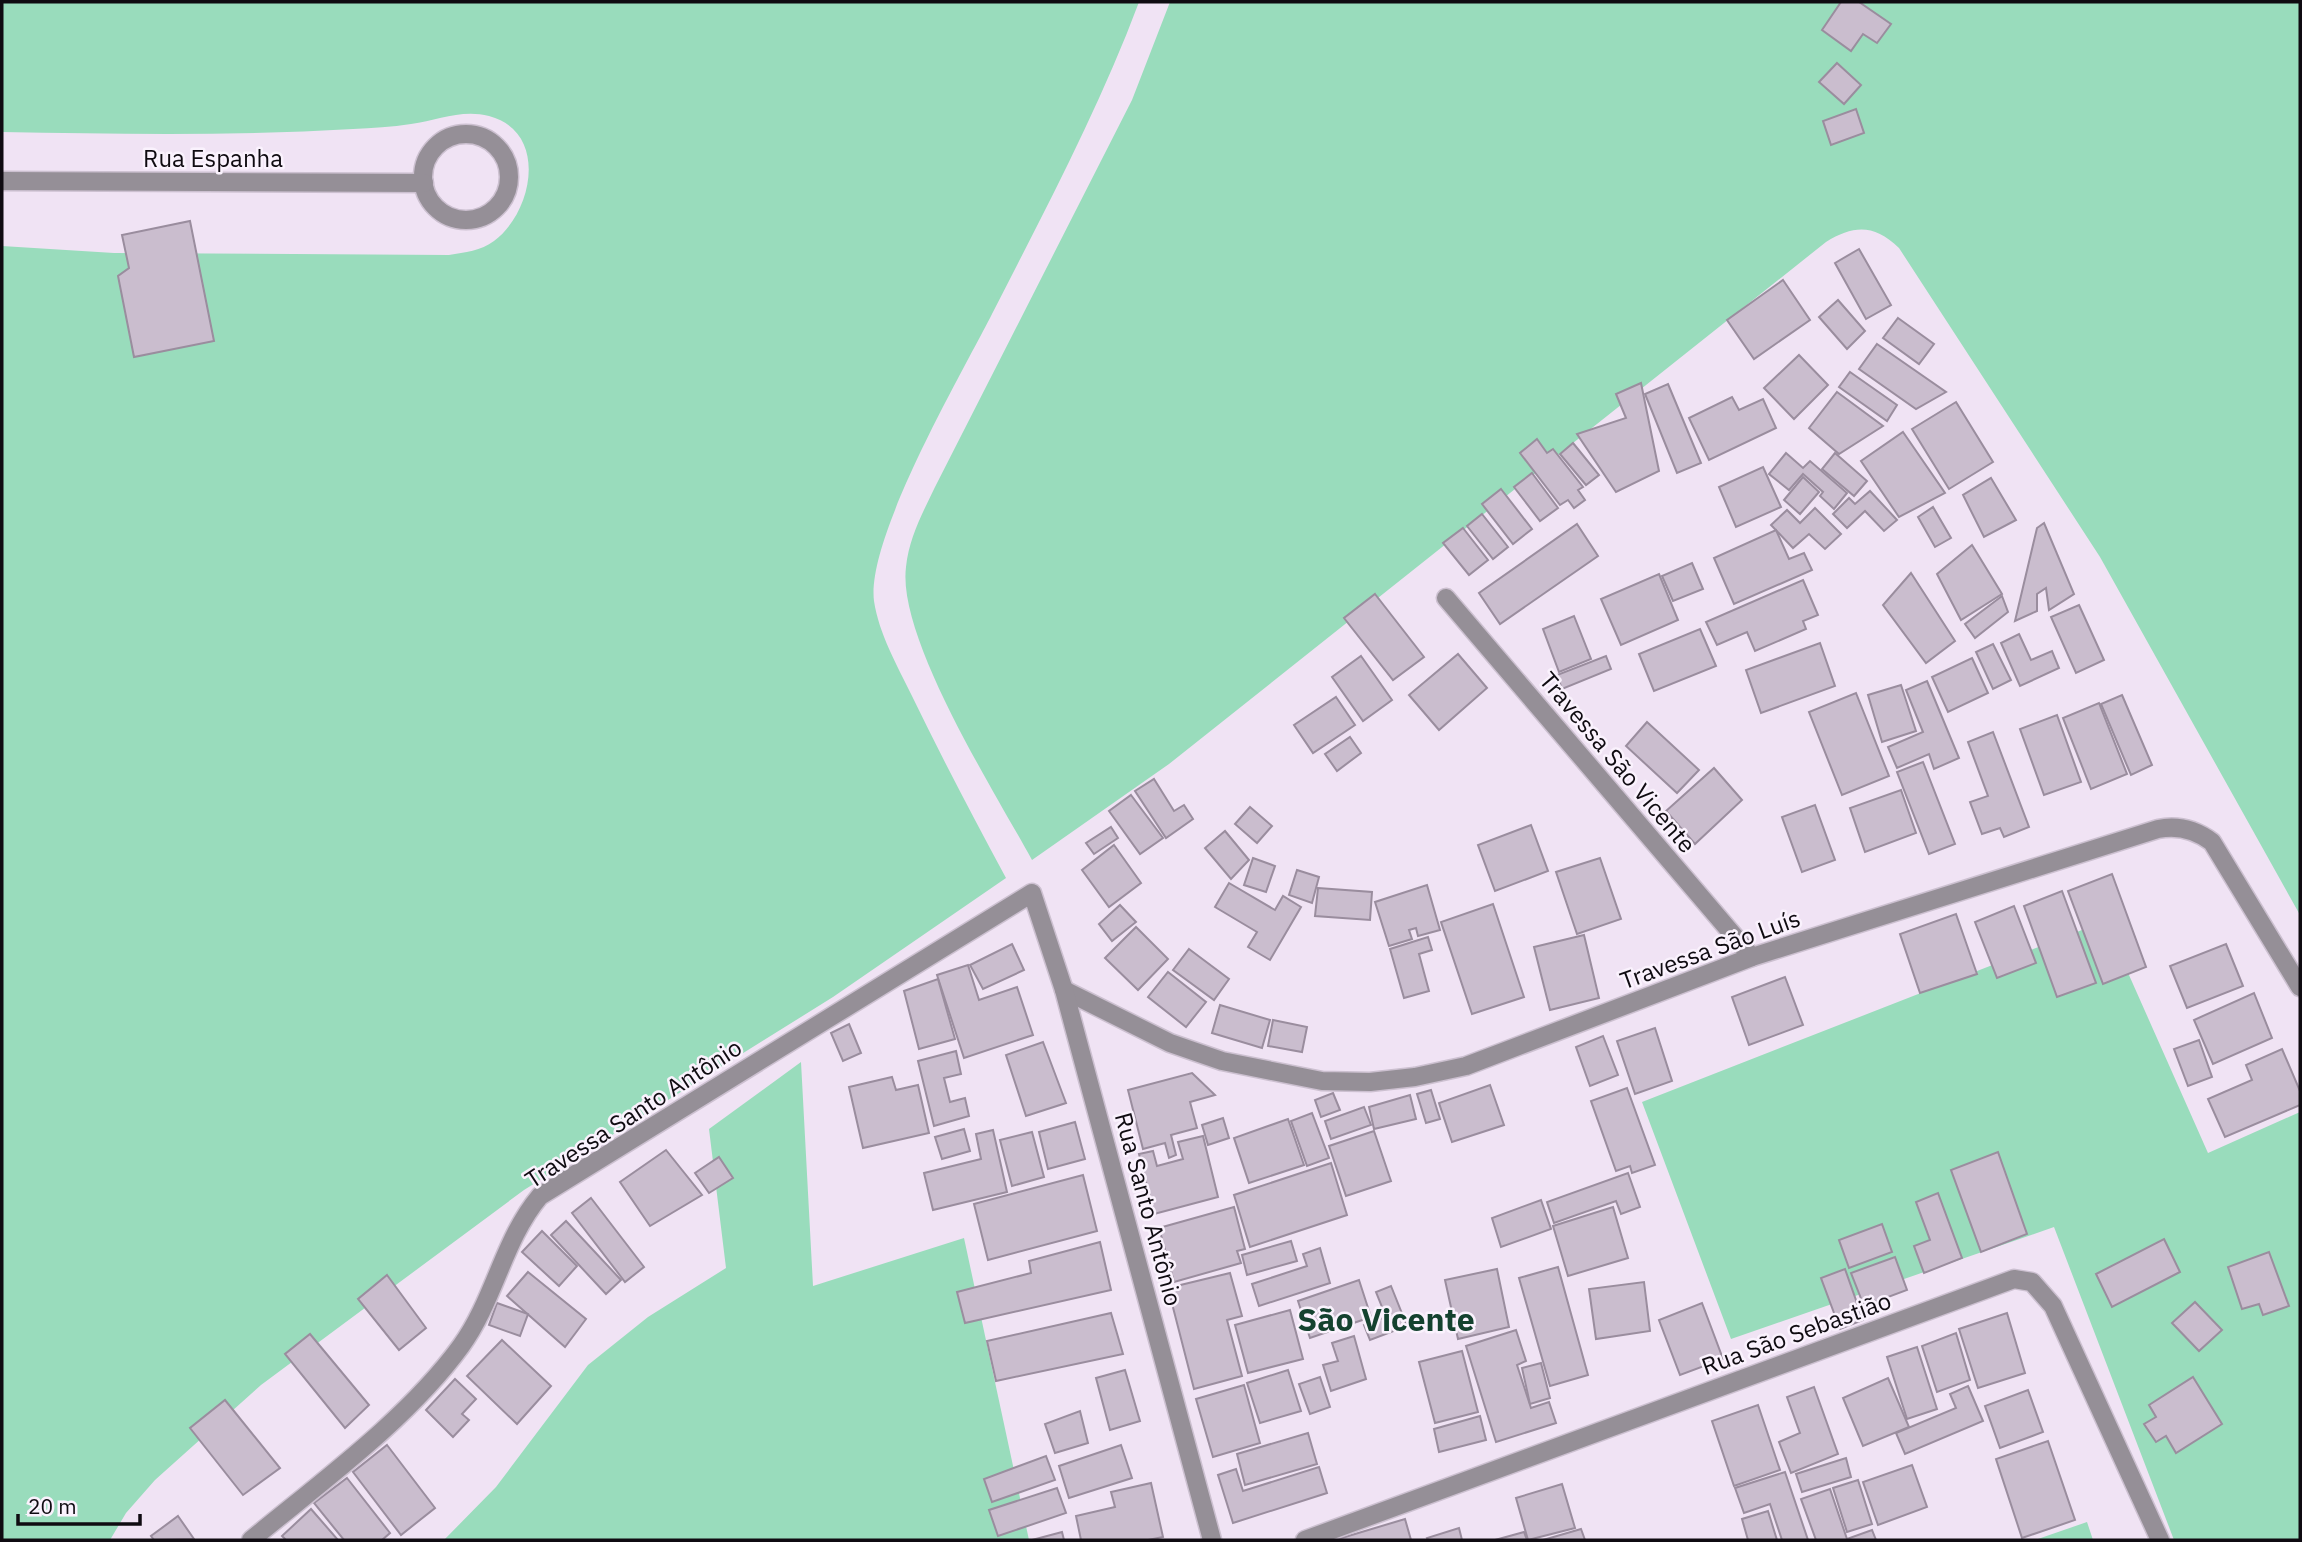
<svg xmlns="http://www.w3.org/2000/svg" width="2302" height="1542" font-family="'IBM Plex Sans',sans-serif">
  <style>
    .green { fill: #99dcbc }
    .building { fill: #cabdce; stroke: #9a8d9e; stroke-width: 2 }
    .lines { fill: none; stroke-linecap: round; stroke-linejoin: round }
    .minor-casing { stroke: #ccc0d0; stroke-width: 21 }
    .minor { stroke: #958f97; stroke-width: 18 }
    .labels { text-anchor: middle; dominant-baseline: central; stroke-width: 5; stroke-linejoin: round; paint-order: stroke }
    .street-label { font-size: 24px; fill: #0f0b11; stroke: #faf2fd }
    .district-label { font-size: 32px; font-weight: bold; fill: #14422f; stroke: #faf2fd }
  </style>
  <rect width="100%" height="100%" fill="#f0e3f4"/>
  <g class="green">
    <path d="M2 2H1139C1099 109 1044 212 992 314 961 375 866 538 874 601 879 634 897 665 911 694 941 756 973 817 1006 878L833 997 524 1190 261 1385 155 1480 126 1513 110 1540H2V246L114 253 449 255C465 252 481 251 494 241 533 212 549 132 489 116 462 109 438 120 411 124 392 127 372 128 353 129 236 136 119 134 2 132Z"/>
    <path d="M1170 2H2300V915L2100 557 1899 248C1874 224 1854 225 1826 242L1169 764 1032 860C996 794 897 638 906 567 909 538 923 512 935 487L1132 100Z"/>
    <polygon points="2105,921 2208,1153 2300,1112 2300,1540 2174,1540 2054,1227 1731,1339 1642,1102"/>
    <polygon points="801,1062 813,1286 964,1238 1029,1540 444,1540 496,1487 588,1365 648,1317 726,1268 709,1129"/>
    <polygon points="2087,1522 2093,1540 2035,1540"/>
  </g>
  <g class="building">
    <polygon points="1841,2 1859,2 1891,24 1877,43 1863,34 1851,51 1822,30"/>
    <polygon points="1837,63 1861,85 1844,104 1819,82"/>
    <polygon points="1856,109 1864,133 1831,145 1823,121"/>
    <polygon points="190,221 214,341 134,357 118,276 129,268 122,235"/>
    <polygon points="1859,249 1891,305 1866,319 1835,263"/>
    <polygon points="1783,280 1810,320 1754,359 1727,320"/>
    <polygon points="1838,300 1865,331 1847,349 1819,317"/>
    <polygon points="1898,318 1934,344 1919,364 1883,338"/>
    <polygon points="1877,344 1946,392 1916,409 1859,369"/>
    <polygon points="1799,355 1828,385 1794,419 1764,388"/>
    <polygon points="1850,372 1897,405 1887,421 1839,387"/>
    <polygon points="1641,383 1659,471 1616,492 1577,434 1626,418 1616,394"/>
    <polygon points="1668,384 1701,463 1677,473 1645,394"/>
    <polygon points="1837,392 1883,426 1839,454 1809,428"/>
    <polygon points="1732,397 1739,410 1763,399 1776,428 1709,460 1689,418"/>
    <polygon points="1956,402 1993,462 1949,489 1912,429"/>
    <polygon points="1903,432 1945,493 1899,517 1861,461"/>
    <polygon points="1537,439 1547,453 1553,449 1583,487 1578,490 1585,500 1574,508 1568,500 1560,505 1520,453"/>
    <polygon points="1573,443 1599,475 1586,485 1560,454"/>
    <polygon points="1786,453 1803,468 1810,461 1847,493 1834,509 1820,496 1823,492 1803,474 1789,490 1769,474"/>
    <polygon points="1835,453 1867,481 1854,496 1822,469"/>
    <polygon points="1763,467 1781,507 1736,527 1719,487"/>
    <polygon points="1532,473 1558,508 1540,521 1514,487"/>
    <polygon points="1803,477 1819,492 1800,514 1784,500"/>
    <polygon points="1991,478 2016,520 1984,537 1963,495"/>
    <polygon points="1501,489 1532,529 1513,544 1482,504"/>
    <polygon points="1870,491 1897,520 1884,531 1865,511 1847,528 1833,514 1849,498 1855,504"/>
    <polygon points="1933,507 1951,538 1935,547 1918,517"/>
    <polygon points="1815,508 1841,534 1825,549 1809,534 1793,548 1771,525 1787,510 1800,523"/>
    <polygon points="1482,514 1508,547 1493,559 1467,526"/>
    <polygon points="2044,523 2074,594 2049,610 2046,588 2037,594 2037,611 2015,621 2037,528"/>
    <polygon points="1577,524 1598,556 1500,624 1479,593"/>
    <polygon points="1463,528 1488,560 1469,575 1443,543"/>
    <polygon points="1776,530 1789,559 1804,553 1812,570 1734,604 1714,558"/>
    <polygon points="1972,545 2002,594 1961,620 1937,574"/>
    <polygon points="1692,563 1703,589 1673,601 1662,576"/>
    <polygon points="1911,573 1955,641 1926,663 1883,605"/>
    <polygon points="1659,574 1678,620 1621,645 1601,599"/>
    <polygon points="1803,580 1818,615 1803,621 1806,629 1755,651 1747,632 1717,645 1706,622"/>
    <polygon points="1375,594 1424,657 1393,680 1344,618"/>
    <polygon points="2002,596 2008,612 1975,638 1965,624"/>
    <polygon points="2079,605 2104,660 2076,673 2051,617"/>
    <polygon points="1574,616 1591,659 1559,672 1543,629"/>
    <polygon points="1700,629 1716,666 1654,691 1639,654"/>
    <polygon points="2019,634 2031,660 2052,651 2059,668 2020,686 2001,643"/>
    <polygon points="1820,643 1835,686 1761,713 1746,670"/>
    <polygon points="1993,644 2011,680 1993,689 1976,652"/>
    <polygon points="1458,654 1487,688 1439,730 1409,695"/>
    <polygon points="1361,656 1392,700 1363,721 1332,677"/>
    <polygon points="1606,656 1611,669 1562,689 1557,675"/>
    <polygon points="1972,658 1988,693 1948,712 1932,677"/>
    <polygon points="1927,681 1959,758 1934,769 1929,754 1897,768 1888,747 1923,732 1906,690"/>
    <polygon points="1901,685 1916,731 1882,742 1868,695"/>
    <polygon points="1856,693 1889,776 1842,795 1809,712"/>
    <polygon points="2122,695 2152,765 2131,775 2101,704"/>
    <polygon points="1336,697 1355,725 1313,753 1294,725"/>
    <polygon points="2099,703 2127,774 2091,789 2063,718"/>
    <polygon points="2057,715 2081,782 2044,795 2020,729"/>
    <polygon points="1647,722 1699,770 1677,793 1626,746"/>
    <polygon points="1993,732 2029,827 2004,837 2000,828 1982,834 1970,802 1988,796 1968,742"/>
    <polygon points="1350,737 1361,753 1337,771 1325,754"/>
    <polygon points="1923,762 1955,844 1929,854 1897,772"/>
    <polygon points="1714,768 1742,800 1695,844 1666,811"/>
    <polygon points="1154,779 1174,811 1184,805 1193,819 1166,838 1135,791"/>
    <polygon points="1901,790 1916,833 1865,852 1850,808"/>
    <polygon points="1131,795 1163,838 1140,854 1109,811"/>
    <polygon points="1815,805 1835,860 1802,872 1782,817"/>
    <polygon points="1250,807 1272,826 1257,843 1235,824"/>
    <polygon points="1531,825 1548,871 1495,891 1478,845"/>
    <polygon points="1111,827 1118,838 1094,854 1086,843"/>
    <polygon points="1225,831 1249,860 1231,879 1205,848"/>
    <polygon points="1114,845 1141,883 1109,907 1082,870"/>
    <polygon points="1253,858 1275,866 1266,892 1244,885"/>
    <polygon points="1600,858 1621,919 1577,934 1556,872"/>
    <polygon points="1297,870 1319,877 1312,903 1289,895"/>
    <polygon points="2112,874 2146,967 2103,984 2068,891"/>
    <polygon points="1229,883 1275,910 1283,896 1301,907 1270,960 1248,947 1257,932 1215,907"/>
    <polygon points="1427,885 1440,930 1418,936 1416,928 1409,930 1412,939 1389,946 1375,902"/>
    <polygon points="1318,888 1372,892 1370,920 1315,916"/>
    <polygon points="2062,891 2096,983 2057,997 2024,906"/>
    <polygon points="1493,904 1524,997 1472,1014 1441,922"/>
    <polygon points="1120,905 1136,922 1112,941 1099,924"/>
    <polygon points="2014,906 2036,963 1997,978 1975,922"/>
    <polygon points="1956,914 1977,974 1920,993 1900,934"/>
    <polygon points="1136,927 1168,959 1138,990 1105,958"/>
    <polygon points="1584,935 1599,998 1550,1010 1534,947"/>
    <polygon points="1428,937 1432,950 1419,954 1429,991 1404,998 1390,949"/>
    <polygon points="1012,944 1024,970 983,989 970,965"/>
    <polygon points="2226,944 2243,986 2187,1008 2170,966"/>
    <polygon points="1189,949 1229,979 1214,1000 1173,970"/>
    <polygon points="968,965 979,1000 1017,987 1033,1035 964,1058 937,975"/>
    <polygon points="1168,972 1206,1002 1186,1027 1148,997"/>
    <polygon points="1785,977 1803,1025 1749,1045 1732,997"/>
    <polygon points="938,979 955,1039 919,1049 904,991"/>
    <polygon points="2254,993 2272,1038 2213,1064 2194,1020"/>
    <polygon points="1220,1005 1270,1020 1262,1048 1212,1033"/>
    <polygon points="1273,1020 1307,1027 1302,1052 1268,1046"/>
    <polygon points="849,1024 861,1053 843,1061 831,1033"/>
    <polygon points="1655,1028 1672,1081 1635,1094 1617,1041"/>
    <polygon points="1603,1036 1618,1075 1590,1086 1576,1047"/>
    <polygon points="2199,1040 2212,1077 2188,1086 2174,1049"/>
    <polygon points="1043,1042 1066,1103 1026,1116 1006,1055"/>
    <polygon points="2282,1049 2300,1091 2300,1105 2225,1137 2208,1099 2252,1080 2246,1065"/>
    <polygon points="956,1051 961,1074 944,1078 950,1102 965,1098 969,1116 934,1126 918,1061"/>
    <polygon points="1192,1073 1215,1095 1190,1102 1197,1128 1171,1135 1176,1155 1169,1158 1165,1143 1143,1149 1128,1090"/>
    <polygon points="892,1077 896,1090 918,1085 929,1133 863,1148 849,1087"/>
    <polygon points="1490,1085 1504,1125 1452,1142 1439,1103"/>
    <polygon points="1627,1088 1655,1165 1632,1173 1630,1166 1616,1171 1591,1101"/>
    <polygon points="1431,1090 1440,1119 1426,1123 1417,1094"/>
    <polygon points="1333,1093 1340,1110 1321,1117 1315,1100"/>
    <polygon points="1410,1095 1416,1119 1374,1129 1369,1107"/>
    <polygon points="1364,1107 1371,1125 1331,1139 1325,1121"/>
    <polygon points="1312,1113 1329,1158 1307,1166 1291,1121"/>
    <polygon points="1223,1118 1229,1138 1208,1145 1202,1125"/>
    <polygon points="1288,1119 1304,1165 1249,1183 1234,1138"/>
    <polygon points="1075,1122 1085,1159 1048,1169 1039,1132"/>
    <polygon points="964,1129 970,1151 942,1159 935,1137"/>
    <polygon points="993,1130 1007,1192 933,1210 924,1173 981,1159 976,1134"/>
    <polygon points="1374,1131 1391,1181 1346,1196 1329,1146"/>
    <polygon points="1032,1132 1044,1177 1012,1186 1000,1140"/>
    <polygon points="1203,1136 1218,1197 1154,1214 1139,1154 1153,1151 1157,1166 1183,1159 1178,1142"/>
    <polygon points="666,1150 702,1195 650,1226 620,1182"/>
    <polygon points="1998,1152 2027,1234 1981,1252 1951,1170"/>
    <polygon points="719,1157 733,1178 709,1193 695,1173"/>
    <polygon points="1331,1163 1347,1215 1250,1247 1234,1195"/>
    <polygon points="1628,1173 1640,1207 1621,1214 1616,1201 1554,1223 1547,1202"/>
    <polygon points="1083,1175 1097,1231 988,1260 974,1204"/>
    <polygon points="1938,1193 1962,1258 1924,1273 1914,1246 1930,1240 1916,1202"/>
    <polygon points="591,1198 644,1267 625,1282 572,1213"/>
    <polygon points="1541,1200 1551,1229 1501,1247 1492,1218"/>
    <polygon points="1234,1207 1245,1249 1237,1251 1241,1263 1174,1282 1159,1228"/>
    <polygon points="1613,1207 1628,1258 1568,1276 1553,1226"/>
    <polygon points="566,1221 621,1280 606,1294 551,1235"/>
    <polygon points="1882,1224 1892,1252 1849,1268 1839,1240"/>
    <polygon points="542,1231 577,1266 559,1286 522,1252"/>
    <polygon points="2164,1239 2180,1272 2112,1307 2096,1274"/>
    <polygon points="1291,1241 1297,1261 1247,1275 1242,1255"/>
    <polygon points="1100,1242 1111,1290 965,1323 957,1292 1031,1273 1029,1261"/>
    <polygon points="1320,1248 1330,1283 1259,1306 1252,1284 1307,1266 1303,1254"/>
    <polygon points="2269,1252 2289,1306 2263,1315 2259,1304 2242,1309 2228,1267"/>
    <polygon points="1895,1257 1907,1290 1864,1306 1851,1273"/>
    <polygon points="1558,1267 1588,1375 1550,1386 1519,1278"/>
    <polygon points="1497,1269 1509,1327 1458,1339 1445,1280"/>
    <polygon points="1845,1269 1863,1320 1840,1329 1821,1278"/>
    <polygon points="528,1272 586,1319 565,1347 507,1296"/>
    <polygon points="1230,1273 1242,1316 1227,1320 1242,1376 1194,1389 1168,1288"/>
    <polygon points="387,1275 426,1328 399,1350 358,1299"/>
    <polygon points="1359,1280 1371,1317 1310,1338 1298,1301"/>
    <polygon points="1644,1282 1650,1331 1596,1339 1589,1289"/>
    <polygon points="1391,1286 1407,1326 1370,1340 1364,1325 1386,1317 1376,1292"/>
    <polygon points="2195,1302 2222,1330 2199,1351 2172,1323"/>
    <polygon points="497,1303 528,1314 520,1336 489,1325"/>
    <polygon points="1702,1303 1723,1359 1680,1375 1659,1320"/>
    <polygon points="1290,1310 1303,1359 1248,1373 1235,1325"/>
    <polygon points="1111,1313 1123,1354 996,1381 987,1341"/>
    <polygon points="2007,1313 2025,1373 1978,1388 1959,1329"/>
    <polygon points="1516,1330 1526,1361 1517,1365 1531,1408 1549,1402 1556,1423 1496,1442 1466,1346"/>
    <polygon points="1956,1333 1970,1380 1937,1392 1922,1346"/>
    <polygon points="310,1334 369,1405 345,1428 285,1354"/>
    <polygon points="1354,1336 1366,1379 1331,1391 1323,1365 1338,1361 1332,1343"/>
    <polygon points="502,1340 551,1386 517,1424 467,1376"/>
    <polygon points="1917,1347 1937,1409 1907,1419 1887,1357"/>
    <polygon points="1462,1351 1478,1412 1435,1423 1419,1362"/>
    <polygon points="1541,1363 1550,1398 1530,1404 1522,1368"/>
    <polygon points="1125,1370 1140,1421 1110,1430 1096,1378"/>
    <polygon points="1288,1370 1301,1411 1260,1423 1247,1383"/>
    <polygon points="1320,1377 1330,1407 1310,1414 1299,1384"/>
    <polygon points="2193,1377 2222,1424 2176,1453 2166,1436 2156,1442 2144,1424 2156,1417 2149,1405"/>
    <polygon points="1888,1378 1909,1427 1863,1446 1843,1398"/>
    <polygon points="455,1379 476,1399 462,1414 469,1420 453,1437 426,1410"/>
    <polygon points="1244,1385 1260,1443 1213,1457 1196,1399"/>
    <polygon points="1968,1386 1983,1421 1905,1454 1896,1433 1956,1408 1950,1394"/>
    <polygon points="1814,1387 1838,1454 1791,1473 1779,1442 1800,1433 1787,1397"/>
    <polygon points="2028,1390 2043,1432 2000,1448 1985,1406"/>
    <polygon points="225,1400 280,1468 243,1495 190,1428"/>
    <polygon points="1758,1405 1780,1470 1734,1486 1712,1421"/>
    <polygon points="1080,1411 1088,1443 1055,1453 1045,1424"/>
    <polygon points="1480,1416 1486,1440 1439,1452 1434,1429"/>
    <polygon points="1308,1433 1317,1464 1245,1485 1237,1454"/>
    <polygon points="2048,1441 2075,1520 2022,1538 1996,1459"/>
    <polygon points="387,1445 435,1508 401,1535 353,1472"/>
    <polygon points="1121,1445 1132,1478 1069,1498 1059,1466"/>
    <polygon points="1046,1456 1055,1480 992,1502 984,1479"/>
    <polygon points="1846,1458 1851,1477 1802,1492 1796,1474"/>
    <polygon points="1912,1465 1927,1507 1878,1525 1863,1482"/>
    <polygon points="1319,1467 1327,1493 1233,1523 1218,1475 1236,1469 1243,1491"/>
    <polygon points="1785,1472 1808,1540 1782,1540 1770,1504 1744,1513 1735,1488"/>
    <polygon points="347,1478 390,1533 382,1540 344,1540 314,1503"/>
    <polygon points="1858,1480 1872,1524 1847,1532 1833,1488"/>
    <polygon points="1151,1483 1163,1537 1148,1540 1081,1540 1076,1516 1115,1507 1111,1492"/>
    <polygon points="1562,1484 1575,1528 1528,1540 1516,1498"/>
    <polygon points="1057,1488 1066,1513 998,1536 989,1510"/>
    <polygon points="1830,1489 1847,1539 1872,1530 1876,1540 1816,1540 1801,1499"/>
    <polygon points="311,1509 338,1540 286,1540 282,1536"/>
    <polygon points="1768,1511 1777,1540 1748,1540 1742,1519"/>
    <polygon points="178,1516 194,1539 154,1540 151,1536"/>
    <polygon points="1405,1519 1411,1540 1335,1540"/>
    <polygon points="1459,1528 1462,1540 1428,1540 1427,1538"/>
    <polygon points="1581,1529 1585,1540 1543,1540"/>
    <polygon points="1062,1532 1064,1540 1032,1540"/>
    <polygon points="1524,1532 1527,1540 1495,1540"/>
  </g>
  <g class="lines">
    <g class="minor-casing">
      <g id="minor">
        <circle cx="466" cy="177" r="43"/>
        <polyline points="2,181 424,183"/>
        <polyline points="1446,598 1752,957"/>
        <path d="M1064 990 1170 1043 1222 1061 1322 1081 1370 1082 1415 1077 1466 1066 1752 957 2158 829C2178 825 2196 830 2212 842L2300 987"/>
        <path d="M251 1540C320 1483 408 1419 461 1346 495 1299 503 1240 540 1196L1032 893 1064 990 1212 1540"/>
        <polyline points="1305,1540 2014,1279 2032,1282 2053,1306 2160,1540"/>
      </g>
    </g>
    <use href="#minor" class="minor"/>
  </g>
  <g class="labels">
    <g class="street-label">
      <text x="213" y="158">Rua Espanha</text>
      <text transform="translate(1618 762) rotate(50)">Travessa São Vicente</text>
      <text transform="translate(1710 949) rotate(-20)">Travessa São Luís</text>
      <text transform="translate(633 1113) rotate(-33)">Travessa Santo Antônio</text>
      <text transform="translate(1149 1209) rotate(75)">Rua Santo Antônio</text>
      <text transform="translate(1796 1333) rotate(-20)">Rua São Sebastião</text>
    </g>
    <g class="district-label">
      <text x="1386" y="1319">São Vicente</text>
    </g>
  </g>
  <rect width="2302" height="1542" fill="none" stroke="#0f0b11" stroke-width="7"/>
  <path d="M18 1514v10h122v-10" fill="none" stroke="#0f0b11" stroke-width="3.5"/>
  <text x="28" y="1514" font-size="21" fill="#0f0b11" stroke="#faf2fd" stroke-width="5" paint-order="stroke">20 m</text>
</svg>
